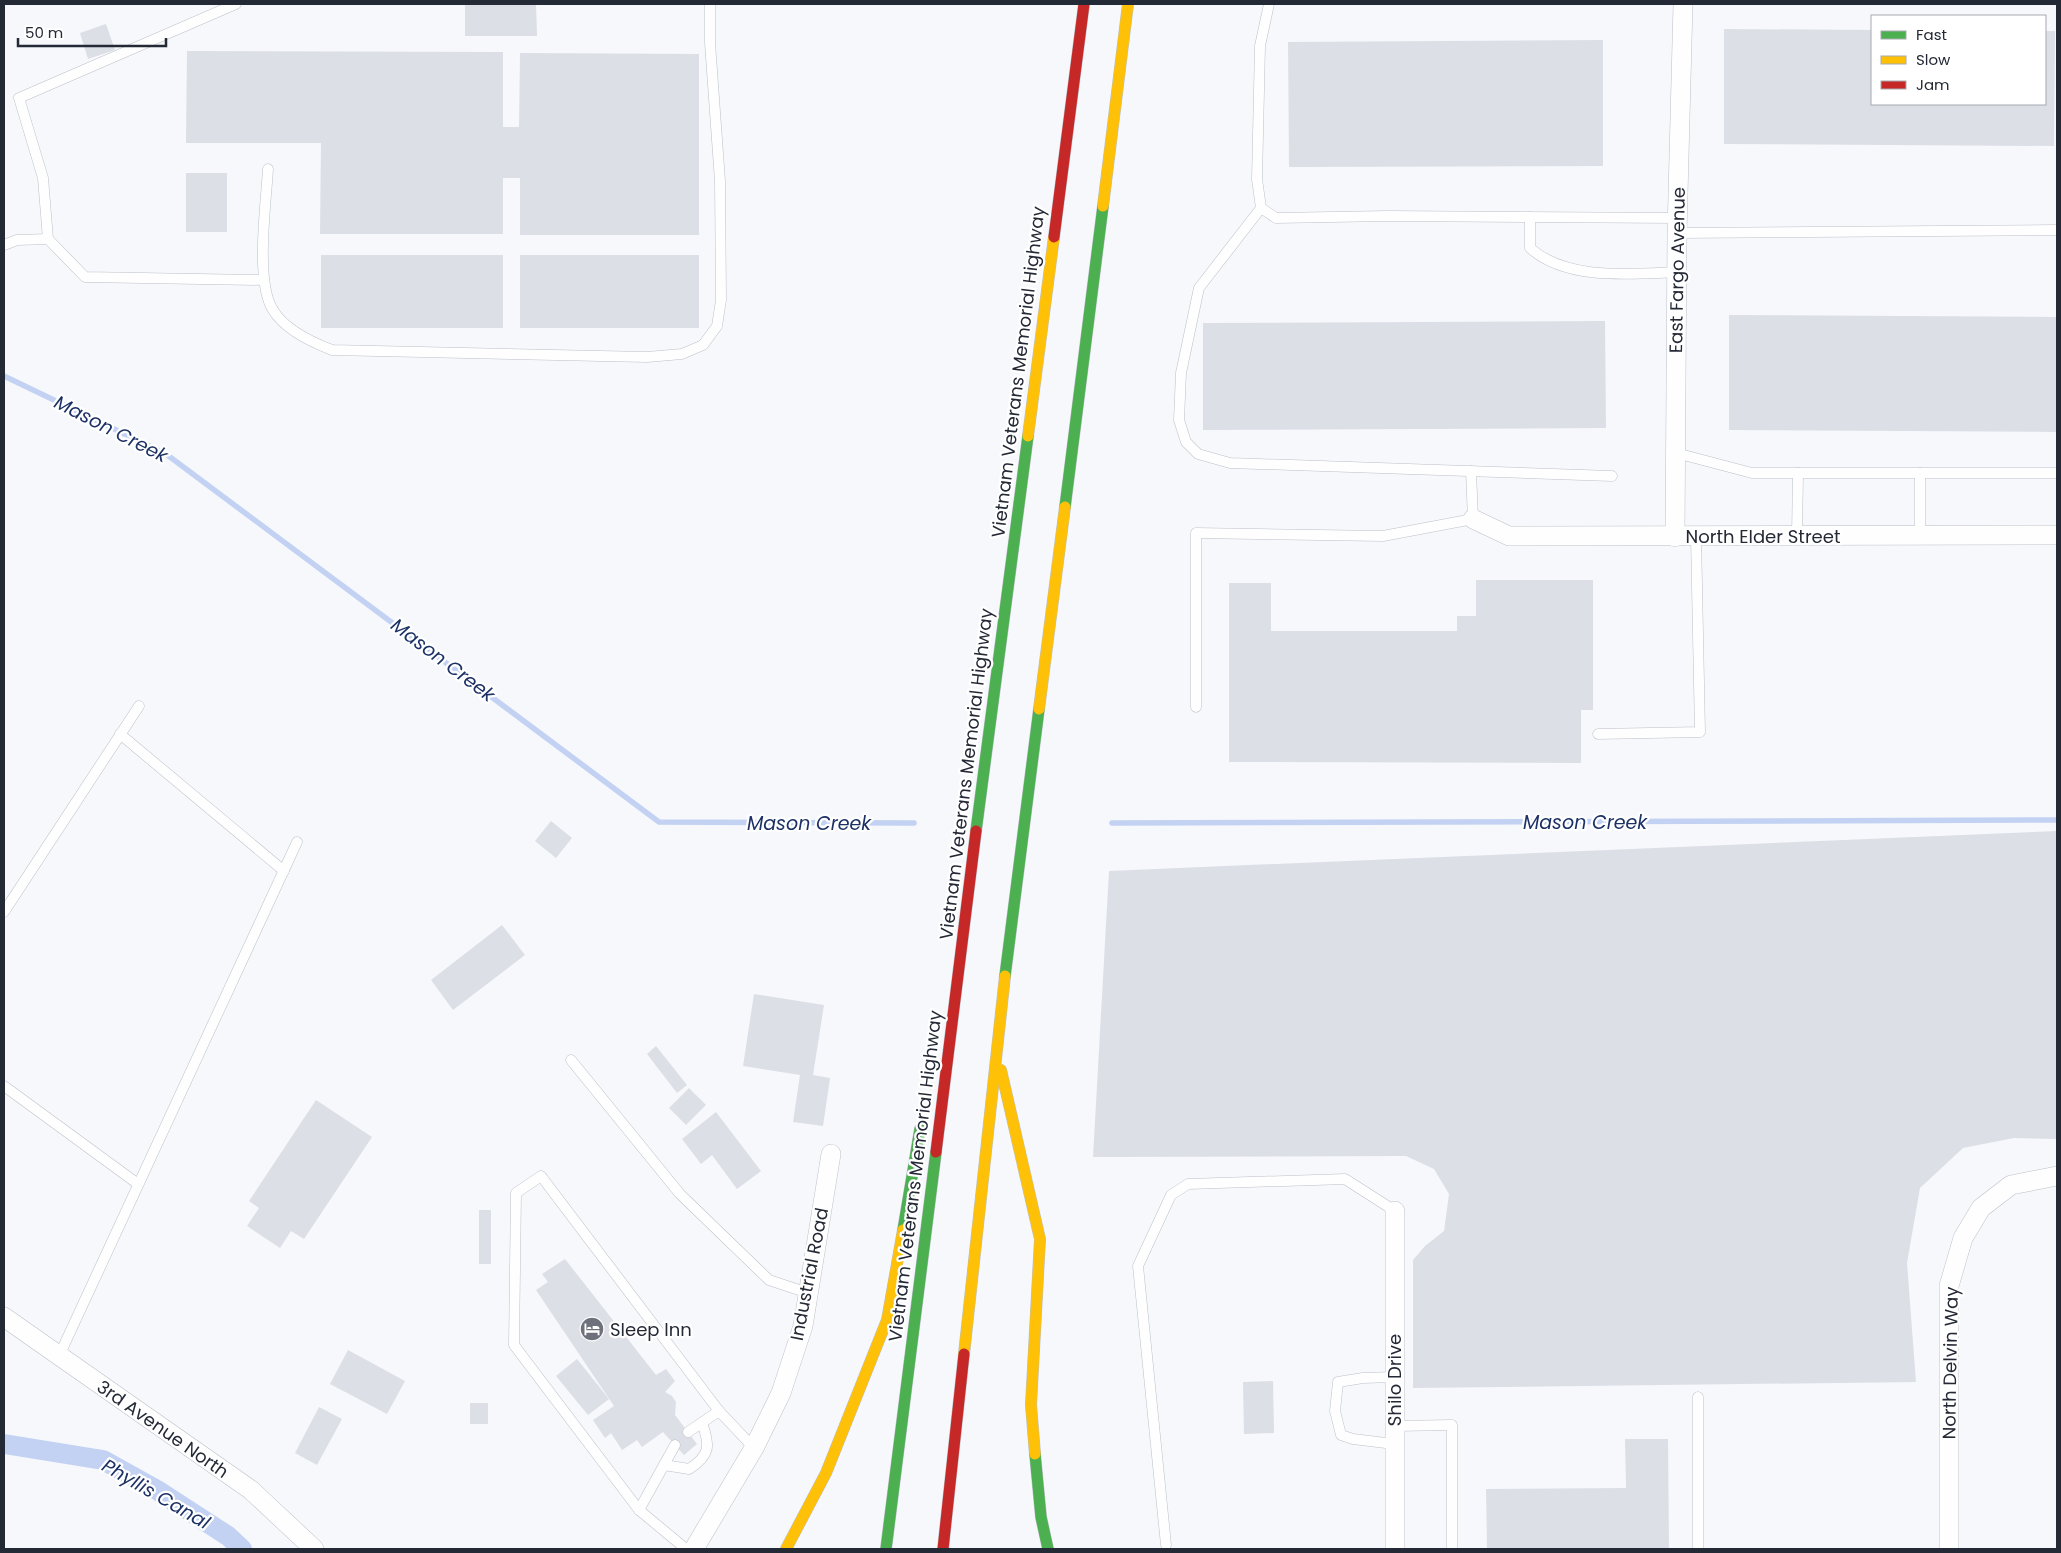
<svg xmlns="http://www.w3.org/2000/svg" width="2061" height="1553" font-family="Poppins,sans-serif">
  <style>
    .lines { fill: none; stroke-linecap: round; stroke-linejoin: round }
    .stream { stroke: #c3d2f2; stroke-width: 5.5 }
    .canal { stroke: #c3d2f2; stroke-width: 20 }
    .building { fill: #dcdfe6 }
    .lane-casing { stroke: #bcc0c7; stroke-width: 11 }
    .street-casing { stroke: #bcc0c7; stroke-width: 20 }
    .fast-casing { stroke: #bcc0c7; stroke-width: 12 }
    .slow-casing { stroke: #bcc0c7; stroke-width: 12 }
    .jam-casing { stroke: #bcc0c7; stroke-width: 12 }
    .lane { stroke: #fefeff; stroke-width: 10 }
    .street { stroke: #fefeff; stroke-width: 19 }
    .fast { stroke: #4caf50; stroke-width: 11 }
    .slow { stroke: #ffc107; stroke-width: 11 }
    .jam { stroke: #c62828; stroke-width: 11 }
    .labels { text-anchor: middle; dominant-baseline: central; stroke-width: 4.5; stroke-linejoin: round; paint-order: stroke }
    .street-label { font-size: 18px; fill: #242936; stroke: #fff }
    .poi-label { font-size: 18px; fill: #242936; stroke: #fff; text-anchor: start }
    .water-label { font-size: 19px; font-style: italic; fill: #1c3165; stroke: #fff }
  </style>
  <rect width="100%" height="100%" fill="#f6f8fc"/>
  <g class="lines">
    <g class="stream">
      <polyline points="4,376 166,454 659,822 914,823"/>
      <polyline points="1112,823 2057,820"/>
    </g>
    <polyline class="canal" points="4,1444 103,1460 157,1490 228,1536 242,1549"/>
  </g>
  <g class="building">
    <polygon points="465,4 536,4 537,36 465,36"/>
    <polygon points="106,24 115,50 88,59 80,33"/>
    <polygon points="1724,29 1872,30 1872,104 2045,104 2045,31 2055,31 2054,146 1724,144"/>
    <polygon points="1603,40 1603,166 1289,167 1288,42"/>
    <polygon points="187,51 503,52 503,127 519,127 520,53 699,54 699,235 520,235 520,178 503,178 503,234 320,234 321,143 186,143"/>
    <rect x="186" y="173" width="41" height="59"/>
    <rect x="321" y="255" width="182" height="73"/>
    <rect x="520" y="255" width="179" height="73"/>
    <polygon points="1729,315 2057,317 2057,432 1729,430"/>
    <polygon points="1605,321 1606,428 1203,430 1203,323"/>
    <polygon points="1476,580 1593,580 1593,710 1581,710 1581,763 1229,762 1229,583 1271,583 1271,631 1457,631 1457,616 1476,616"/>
    <polygon points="551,821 572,838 556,858 535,841"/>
    <polygon points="2057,831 2057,1139 2014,1138 1963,1148 1920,1188 1907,1263 1916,1382 1413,1388 1413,1260 1425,1246 1444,1231 1449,1194 1434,1169 1406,1156 1093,1157 1109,871"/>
    <polygon points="502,925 525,955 453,1010 431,980"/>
    <polygon points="754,994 824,1005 813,1075 830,1078 823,1126 793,1122 800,1075 743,1066"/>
    <polygon points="656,1046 687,1085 677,1093 647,1054"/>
    <polygon points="689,1088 706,1105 686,1125 669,1108"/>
    <polygon points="316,1100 372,1137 304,1239 291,1231 280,1248 247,1226 259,1208 249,1201"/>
    <polygon points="716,1112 761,1171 737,1189 712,1155 701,1164 682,1139"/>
    <rect x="479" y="1210" width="12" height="54"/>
    <polygon points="565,1259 656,1375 666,1369 675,1381 665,1392 672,1396 676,1402 675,1415 697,1444 684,1455 663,1432 642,1447 637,1440 622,1450 611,1433 605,1438 593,1420 614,1406 536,1290 548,1282 542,1274"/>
    <polygon points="348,1350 405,1381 387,1414 330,1384"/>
    <polygon points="577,1359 609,1399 588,1415 556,1376"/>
    <polygon points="1273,1381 1274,1433 1244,1434 1243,1382"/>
    <rect x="470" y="1403" width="18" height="21"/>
    <polygon points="319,1407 342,1419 317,1465 295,1453"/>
    <polygon points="1625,1439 1668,1439 1669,1549 1487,1549 1486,1489 1626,1488"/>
  </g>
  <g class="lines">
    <g class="lane-casing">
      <g id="lane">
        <polyline points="1269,4 1260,46 1257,179 1261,208 1276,218 1388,216 1678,218"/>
        <path d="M268 169C266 204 255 282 273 310 285 330 311 342 332 350L647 357 682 354 703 345 717 326 721 300 720 181 710 43V4"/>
        <polyline points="1261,208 1199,288 1181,373 1179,420 1186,442 1198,454 1230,463 1612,476"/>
        <path d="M1530 217V248C1567 281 1631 274 1677 272"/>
        <polyline points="1677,233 2057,230"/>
        <polyline points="48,239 43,178 19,98 236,4"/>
        <polyline points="4,245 17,240 48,239 85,277 263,280"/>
        <polyline points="1676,453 1752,473 2057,473"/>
        <polyline points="1920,473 1920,535"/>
        <polyline points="1797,536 1798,473"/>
        <polyline points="1196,707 1196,533 1383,536 1473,519 1471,471"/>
        <polyline points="120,734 284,871"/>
        <polyline points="1598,734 1700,732 1696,537"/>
        <polyline points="4,912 139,706"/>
        <polyline points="571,1060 680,1194 769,1280 808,1293"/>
        <polyline points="4,1086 138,1184"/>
        <polyline points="59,1356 297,842"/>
        <polyline points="1394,1426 1452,1425 1452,1549"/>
        <polyline points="688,1432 719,1411"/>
        <polyline points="1394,1444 1353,1439 1341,1435 1335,1411 1338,1382 1363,1378 1394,1377"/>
        <path d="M664 1465 689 1469C711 1455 710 1445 702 1423"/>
        <polyline points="639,1510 675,1445"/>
        <polyline points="1166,1545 1138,1266 1171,1195 1188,1184 1345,1179 1395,1211"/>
        <polyline points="686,1549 639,1510 514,1345 516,1193 541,1176 719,1411 754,1448"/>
        <polyline points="1698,1549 1698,1397"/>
      </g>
    </g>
    <g class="street-casing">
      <g id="street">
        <polyline points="1473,519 1509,536 2057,535"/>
        <polyline points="1675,537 1677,233 1683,4"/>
        <polyline points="1395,1211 1395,1549"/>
        <polyline points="4,1317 251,1490 314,1549"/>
        <polyline points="694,1549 754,1448 781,1393 803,1326 831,1154"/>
        <polyline points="1949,1549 1949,1286 1963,1238 1981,1208 2011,1185 2057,1176"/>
      </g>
    </g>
    <g class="fast-casing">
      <g id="fast">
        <polyline points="1065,507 1103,206"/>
        <polyline points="976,831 1028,436"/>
        <polyline points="1005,976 1039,709"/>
        <polyline points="903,1230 920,1129"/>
        <polyline points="1035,1454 1041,1517 1048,1549"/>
        <polyline points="886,1549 936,1152"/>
      </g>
    </g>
    <g class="slow-casing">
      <g id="slow">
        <polyline points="1103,206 1128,4"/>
        <polyline points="1028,436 1054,237"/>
        <polyline points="1039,709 1065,507"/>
        <polyline points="1001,1070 1040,1239 1031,1405 1035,1454"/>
        <polyline points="964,1354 1005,976"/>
        <polyline points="786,1549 826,1473 887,1320 903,1230"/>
      </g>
    </g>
    <g class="jam-casing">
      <g id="jam">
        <polyline points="1054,237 1084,4"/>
        <polyline points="936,1152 976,831"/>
        <polyline points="943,1549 964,1354"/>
      </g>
    </g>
    <use href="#lane" class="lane"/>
    <use href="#street" class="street"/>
    <use href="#fast" class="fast"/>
    <use href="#slow" class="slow"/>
    <use href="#jam" class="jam"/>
  </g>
  <defs>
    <g id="hotel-disc" transform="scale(1.25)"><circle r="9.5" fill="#6e717b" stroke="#fff"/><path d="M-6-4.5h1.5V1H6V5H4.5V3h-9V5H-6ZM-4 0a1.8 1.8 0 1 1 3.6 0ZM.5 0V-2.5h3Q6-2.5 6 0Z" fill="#fff"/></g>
  </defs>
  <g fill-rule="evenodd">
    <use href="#hotel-disc" x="592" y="1329"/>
  </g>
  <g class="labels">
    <g class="street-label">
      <text transform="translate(1677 270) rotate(-89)">East Fargo Avenue</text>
      <text transform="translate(1018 372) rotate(-83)">Vietnam Veterans Memorial Highway</text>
      <text x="1763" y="536">North Elder Street</text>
      <text transform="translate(966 774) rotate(-83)">Vietnam Veterans Memorial Highway</text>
      <text transform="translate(915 1176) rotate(-83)">Vietnam Veterans Memorial Highway</text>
      <text transform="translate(809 1274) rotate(-79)">Industrial Road</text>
      <text transform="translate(1950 1363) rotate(-89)">North Delvin Way</text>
      <text transform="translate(1394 1380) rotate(-90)">Shilo Drive</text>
      <text transform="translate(163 1429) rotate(35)">3rd Avenue North</text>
    </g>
    <g class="poi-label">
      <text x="610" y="1329">Sleep Inn</text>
    </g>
    <g class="water-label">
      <text transform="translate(111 429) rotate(27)">Mason Creek</text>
      <text transform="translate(443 660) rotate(37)">Mason Creek</text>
      <text x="1585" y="822">Mason Creek</text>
      <text x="809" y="823">Mason Creek</text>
      <text transform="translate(156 1494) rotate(30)">Phyllis Canal</text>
    </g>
  </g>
  <rect width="2061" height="1553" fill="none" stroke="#242936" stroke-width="10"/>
  <rect x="1871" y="15" width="175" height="90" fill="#ffffff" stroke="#a7a9af"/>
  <rect x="1881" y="31" width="25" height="8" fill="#4caf50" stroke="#a7a9af"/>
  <text x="1916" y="40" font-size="15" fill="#242936">Fast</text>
  <rect x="1881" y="56" width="25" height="8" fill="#ffc107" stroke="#a7a9af"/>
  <text x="1916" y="65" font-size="15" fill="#242936">Slow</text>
  <rect x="1881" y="81" width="25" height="8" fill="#c62828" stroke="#a7a9af"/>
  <text x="1916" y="90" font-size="15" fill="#242936">Jam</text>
  <path d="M18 38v8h148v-8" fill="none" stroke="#242936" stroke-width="2.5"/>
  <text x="25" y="38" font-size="15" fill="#242936" stroke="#ffffff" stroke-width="4" paint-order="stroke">50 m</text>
</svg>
